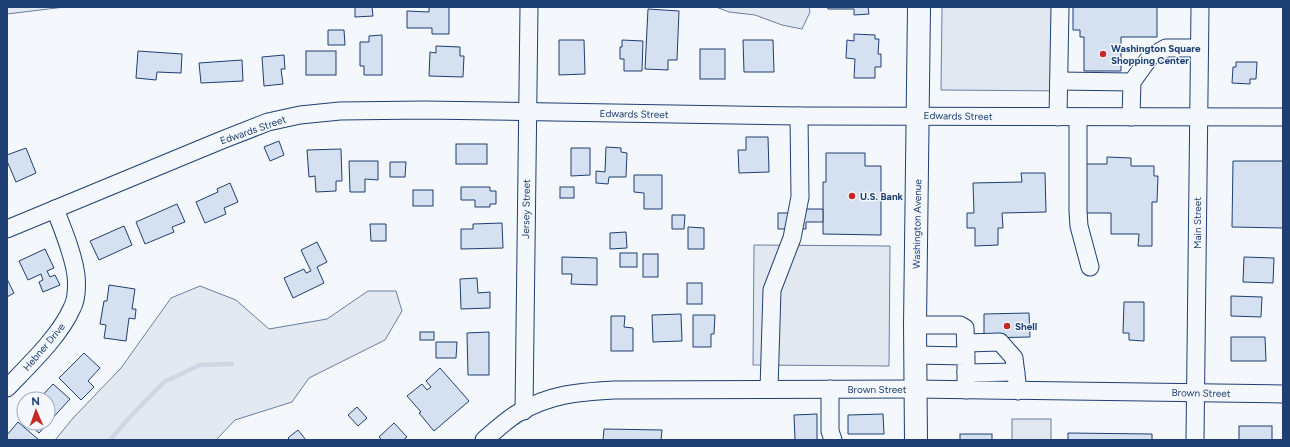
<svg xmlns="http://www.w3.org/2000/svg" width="1290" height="447" font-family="Figtree,sans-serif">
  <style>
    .green { fill: #e3e9f0; stroke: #687fa3 }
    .parking { fill: #e3e8f0; stroke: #687fa3 }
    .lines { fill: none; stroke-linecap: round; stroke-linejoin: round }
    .stream { stroke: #cfd7e4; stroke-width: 4.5 }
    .building { fill: #d5e0f0; stroke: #1d3f73 }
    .minor-casing { stroke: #1d3f73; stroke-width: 19 }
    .major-casing { stroke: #1d3f73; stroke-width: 24 }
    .minor { stroke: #f4f7fb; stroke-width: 17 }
    .major { stroke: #f4f7fb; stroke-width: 22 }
    .poi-dot { fill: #c62828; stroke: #f4f7fb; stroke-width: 1.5 }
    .labels { text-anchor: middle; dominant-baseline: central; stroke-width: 3; stroke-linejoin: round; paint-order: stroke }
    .poi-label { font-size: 10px; font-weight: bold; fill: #1d3f73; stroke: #f4f7fb; text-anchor: start }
    .street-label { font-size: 10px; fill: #1d3f73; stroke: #f4f7fb }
  </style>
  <rect width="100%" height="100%" fill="#f4f7fb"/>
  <g class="green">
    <polygon points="7,7 65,7 7,14"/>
    <polygon points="716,7 809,7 810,12 802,29 782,25 755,15 729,12"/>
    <polygon points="200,286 236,300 269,329 327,319 368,291 396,291 402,311 385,340 309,378 292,402 235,420 216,440 55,440 74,417 121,368 171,298"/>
  </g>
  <g class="parking">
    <polygon points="942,7 1067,7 1066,91 941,90"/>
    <polygon points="754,245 890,246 889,366 753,365"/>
    <rect x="1012" y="419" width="39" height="21"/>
  </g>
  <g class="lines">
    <polyline class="stream" points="110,440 129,418 164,382 200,365 232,364"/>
  </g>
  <g class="building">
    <polygon points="355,7 372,7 373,16 355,17"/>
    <polygon points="429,7 449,7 449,34 432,34 432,28 407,28 407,11 429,12"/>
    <polygon points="828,7 868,7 869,14 854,15 854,9 828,9"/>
    <polygon points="1073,7 1157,7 1157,37 1121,37 1121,71 1084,71 1084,37 1080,37 1080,30 1073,30"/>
    <polygon points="648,9 679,11 677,60 668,60 668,70 645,69"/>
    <polygon points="328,30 344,30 345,45 328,45"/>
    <polygon points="854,34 875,35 875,39 879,39 878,54 881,54 881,67 875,67 875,78 854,78 855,59 846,58 847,40 854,41"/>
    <polygon points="382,35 382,75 364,75 364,66 360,66 360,42 369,42 369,36"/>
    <polygon points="559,40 584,40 585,74 559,75"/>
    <polygon points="622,40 643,41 642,71 624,71 624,59 620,59 620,47 622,47"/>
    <polygon points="743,40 773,40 774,72 744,72"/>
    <polygon points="436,46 460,47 460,56 464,56 463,77 429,76 430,52 436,53"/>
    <rect x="700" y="49" width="25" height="30"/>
    <polygon points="138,51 182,54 181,73 157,72 156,80 136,78"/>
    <rect x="306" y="51" width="30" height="24"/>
    <polygon points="284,55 285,69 281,69 283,84 264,86 262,57"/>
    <polygon points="242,60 243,81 201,83 199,63"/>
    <polygon points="1236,62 1257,62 1256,79 1250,79 1250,84 1232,83 1233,67 1236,67"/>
    <polygon points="746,137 768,137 769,172 739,173 738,150 746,150"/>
    <polygon points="279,141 284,155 270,161 264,147"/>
    <rect x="456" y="144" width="31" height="20"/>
    <polygon points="606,147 621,148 621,152 627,153 626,177 609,177 608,184 596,183 596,171 605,172"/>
    <polygon points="26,148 36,173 16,182 7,161 7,155"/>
    <polygon points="571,148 590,148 590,175 571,176"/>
    <polygon points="341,149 342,181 336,181 336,191 316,192 315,176 309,177 307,150"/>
    <polygon points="826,153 865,153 865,166 881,166 881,235 823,234 823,182 826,182"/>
    <polygon points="1107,157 1131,158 1131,166 1154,166 1154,176 1158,176 1157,202 1152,202 1152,246 1138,246 1139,234 1111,234 1111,213 1085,213 1086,164 1107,164"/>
    <polygon points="349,161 378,161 378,180 365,179 365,192 350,192"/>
    <polygon points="1233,161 1283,161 1283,228 1232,227"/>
    <polygon points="390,162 406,162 405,177 390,177"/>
    <polygon points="1021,173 1045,173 1046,212 1002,213 1003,228 998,228 998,245 975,246 975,228 967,228 967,213 974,213 973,183 1022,182"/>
    <polygon points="634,175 662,175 662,209 644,209 644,193 634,192"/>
    <polygon points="230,183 238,202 224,208 226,214 205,223 196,202 218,192 217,189"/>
    <polygon points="461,187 490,187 490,191 496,191 496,204 490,204 490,207 475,207 475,200 461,200"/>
    <rect x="560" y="187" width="14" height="11"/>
    <rect x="413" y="190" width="20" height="16"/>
    <polygon points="177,204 185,222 172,227 174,232 145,244 136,222"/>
    <polygon points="805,209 823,209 823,222 806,222 806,229 778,229 778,213 804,213"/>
    <polygon points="672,215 685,215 684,229 672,229"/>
    <polygon points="502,223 503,248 461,249 461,229 473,229 473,224"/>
    <polygon points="370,224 386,224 386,241 371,241"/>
    <polygon points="124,226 132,245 99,260 90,241"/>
    <polygon points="688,227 704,228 704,249 688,249"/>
    <polygon points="626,232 627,248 610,249 610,233"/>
    <polygon points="317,242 327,262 317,267 324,283 293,298 284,278 304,269 306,273 311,271 301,250"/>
    <polygon points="45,249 54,268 47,271 50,277 55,275 60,285 43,292 39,282 43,280 41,274 28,280 19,261"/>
    <rect x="620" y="253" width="17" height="14"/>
    <rect x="643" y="254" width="15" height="23"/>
    <polygon points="562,257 597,258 597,285 571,284 572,274 562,274"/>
    <polygon points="1244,257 1274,258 1273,283 1243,282"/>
    <polygon points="477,278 478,293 490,292 490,308 461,309 460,279"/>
    <polygon points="7,279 14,293 7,297"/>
    <rect x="687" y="283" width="15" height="21"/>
    <polygon points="109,285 135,289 132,309 136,309 135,319 129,318 126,341 104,338 106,325 100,324 104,301 107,301"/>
    <polygon points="1231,296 1262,297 1261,317 1231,316"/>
    <polygon points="1124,302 1144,302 1144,341 1129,340 1129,333 1123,333"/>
    <polygon points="1029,313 1030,337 984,338 984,314"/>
    <polygon points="681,314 682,341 653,342 652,315"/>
    <polygon points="693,315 715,315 714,334 711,334 711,347 693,347"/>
    <polygon points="611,316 625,316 624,327 633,328 633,351 611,351"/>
    <rect x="420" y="332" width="14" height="8"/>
    <polygon points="489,332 489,375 468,375 467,333"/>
    <polygon points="1231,337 1265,337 1266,361 1231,361"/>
    <polygon points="436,342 457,342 456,358 436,358"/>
    <polygon points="84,353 100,368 88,381 94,387 81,400 59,378"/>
    <polygon points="440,368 469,401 434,431 419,413 421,412 407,396 422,384 427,390 431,387 426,381"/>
    <polygon points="53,384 70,399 39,433 28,423 48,423 48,399 39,399"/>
    <polygon points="357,407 367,418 358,426 348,415"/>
    <polygon points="817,414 817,440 795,440 794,415"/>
    <polygon points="883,414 884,434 848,434 848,415"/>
    <polygon points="18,422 39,440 7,440 7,435"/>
    <polygon points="394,423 407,437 403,440 382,440 379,437"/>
    <rect x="1239" y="426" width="33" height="14"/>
    <polygon points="604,429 662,430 661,440 603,440"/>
    <polygon points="298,430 306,440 290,440 288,438"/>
    <polygon points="1068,433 1152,434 1152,440 1068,440"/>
    <rect x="960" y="434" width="32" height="6"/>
  </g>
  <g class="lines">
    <g class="minor-casing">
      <g id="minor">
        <polyline points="1059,81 1132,82"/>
        <polyline points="1058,117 1060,7"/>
        <polyline points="1078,117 1078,211 1079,226 1090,267"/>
        <polyline points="1131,117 1132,82 1150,57 1166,48 1199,48"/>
        <polyline points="7,229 222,140 268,122 300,115 340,111 425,110 799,116 1283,117"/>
        <polyline points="915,325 960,325 965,328 966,353"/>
        <polyline points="966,343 1000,342 1014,358 1018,391"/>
        <polyline points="915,355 966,356 966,390"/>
        <polyline points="966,373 1016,372"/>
        <path d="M7 388C28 366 60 336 72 308 77 299 77 286 76 275 73 253 63 230 55 209"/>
        <polyline points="769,389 772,290 792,238 800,197 799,116"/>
        <polyline points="830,389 830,431 833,440"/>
        <polyline points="524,411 529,7"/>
        <path d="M484 440C495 431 506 420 518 413 550 394 578 392 614 390L915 389 1283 394"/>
        <polyline points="1195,440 1200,7"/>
      </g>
    </g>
    <g class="major-casing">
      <polyline id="major" points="916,440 915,325 919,7"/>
    </g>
    <use href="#minor" class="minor"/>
    <use href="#major" class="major"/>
  </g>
  <g class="poi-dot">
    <circle cx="1103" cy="54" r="4"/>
    <circle cx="852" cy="196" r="4"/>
    <circle cx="1007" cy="326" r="4"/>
  </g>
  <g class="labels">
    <g class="poi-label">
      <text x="1111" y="48">Washington Square<tspan x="1111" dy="12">Shopping Center</tspan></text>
      <text x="860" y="196">U.S. Bank</text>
      <text x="1015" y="326">Shell</text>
    </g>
    <g class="street-label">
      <text transform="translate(634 114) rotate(1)">Edwards Street</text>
      <text transform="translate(958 116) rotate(1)">Edwards Street</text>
      <text transform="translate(253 130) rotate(-19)">Edwards Street</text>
      <text transform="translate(526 209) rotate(-89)">Jersey Street</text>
      <text transform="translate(1197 223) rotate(-90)">Main Street</text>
      <text transform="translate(917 224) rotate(-89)">Washington Avenue</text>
      <text transform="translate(44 347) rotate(-50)">Hebner Drive</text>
      <text x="877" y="389">Brown Street</text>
      <text transform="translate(1201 393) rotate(1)">Brown Street</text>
    </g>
  </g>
  <rect width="1290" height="447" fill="none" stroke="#1d3f73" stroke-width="16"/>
  <g transform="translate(36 411) rotate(358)"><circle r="19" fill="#f4f7fb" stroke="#9eadc5"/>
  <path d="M0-3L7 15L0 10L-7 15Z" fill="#c62828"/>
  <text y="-6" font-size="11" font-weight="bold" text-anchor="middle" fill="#1d3f73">N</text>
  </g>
</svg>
